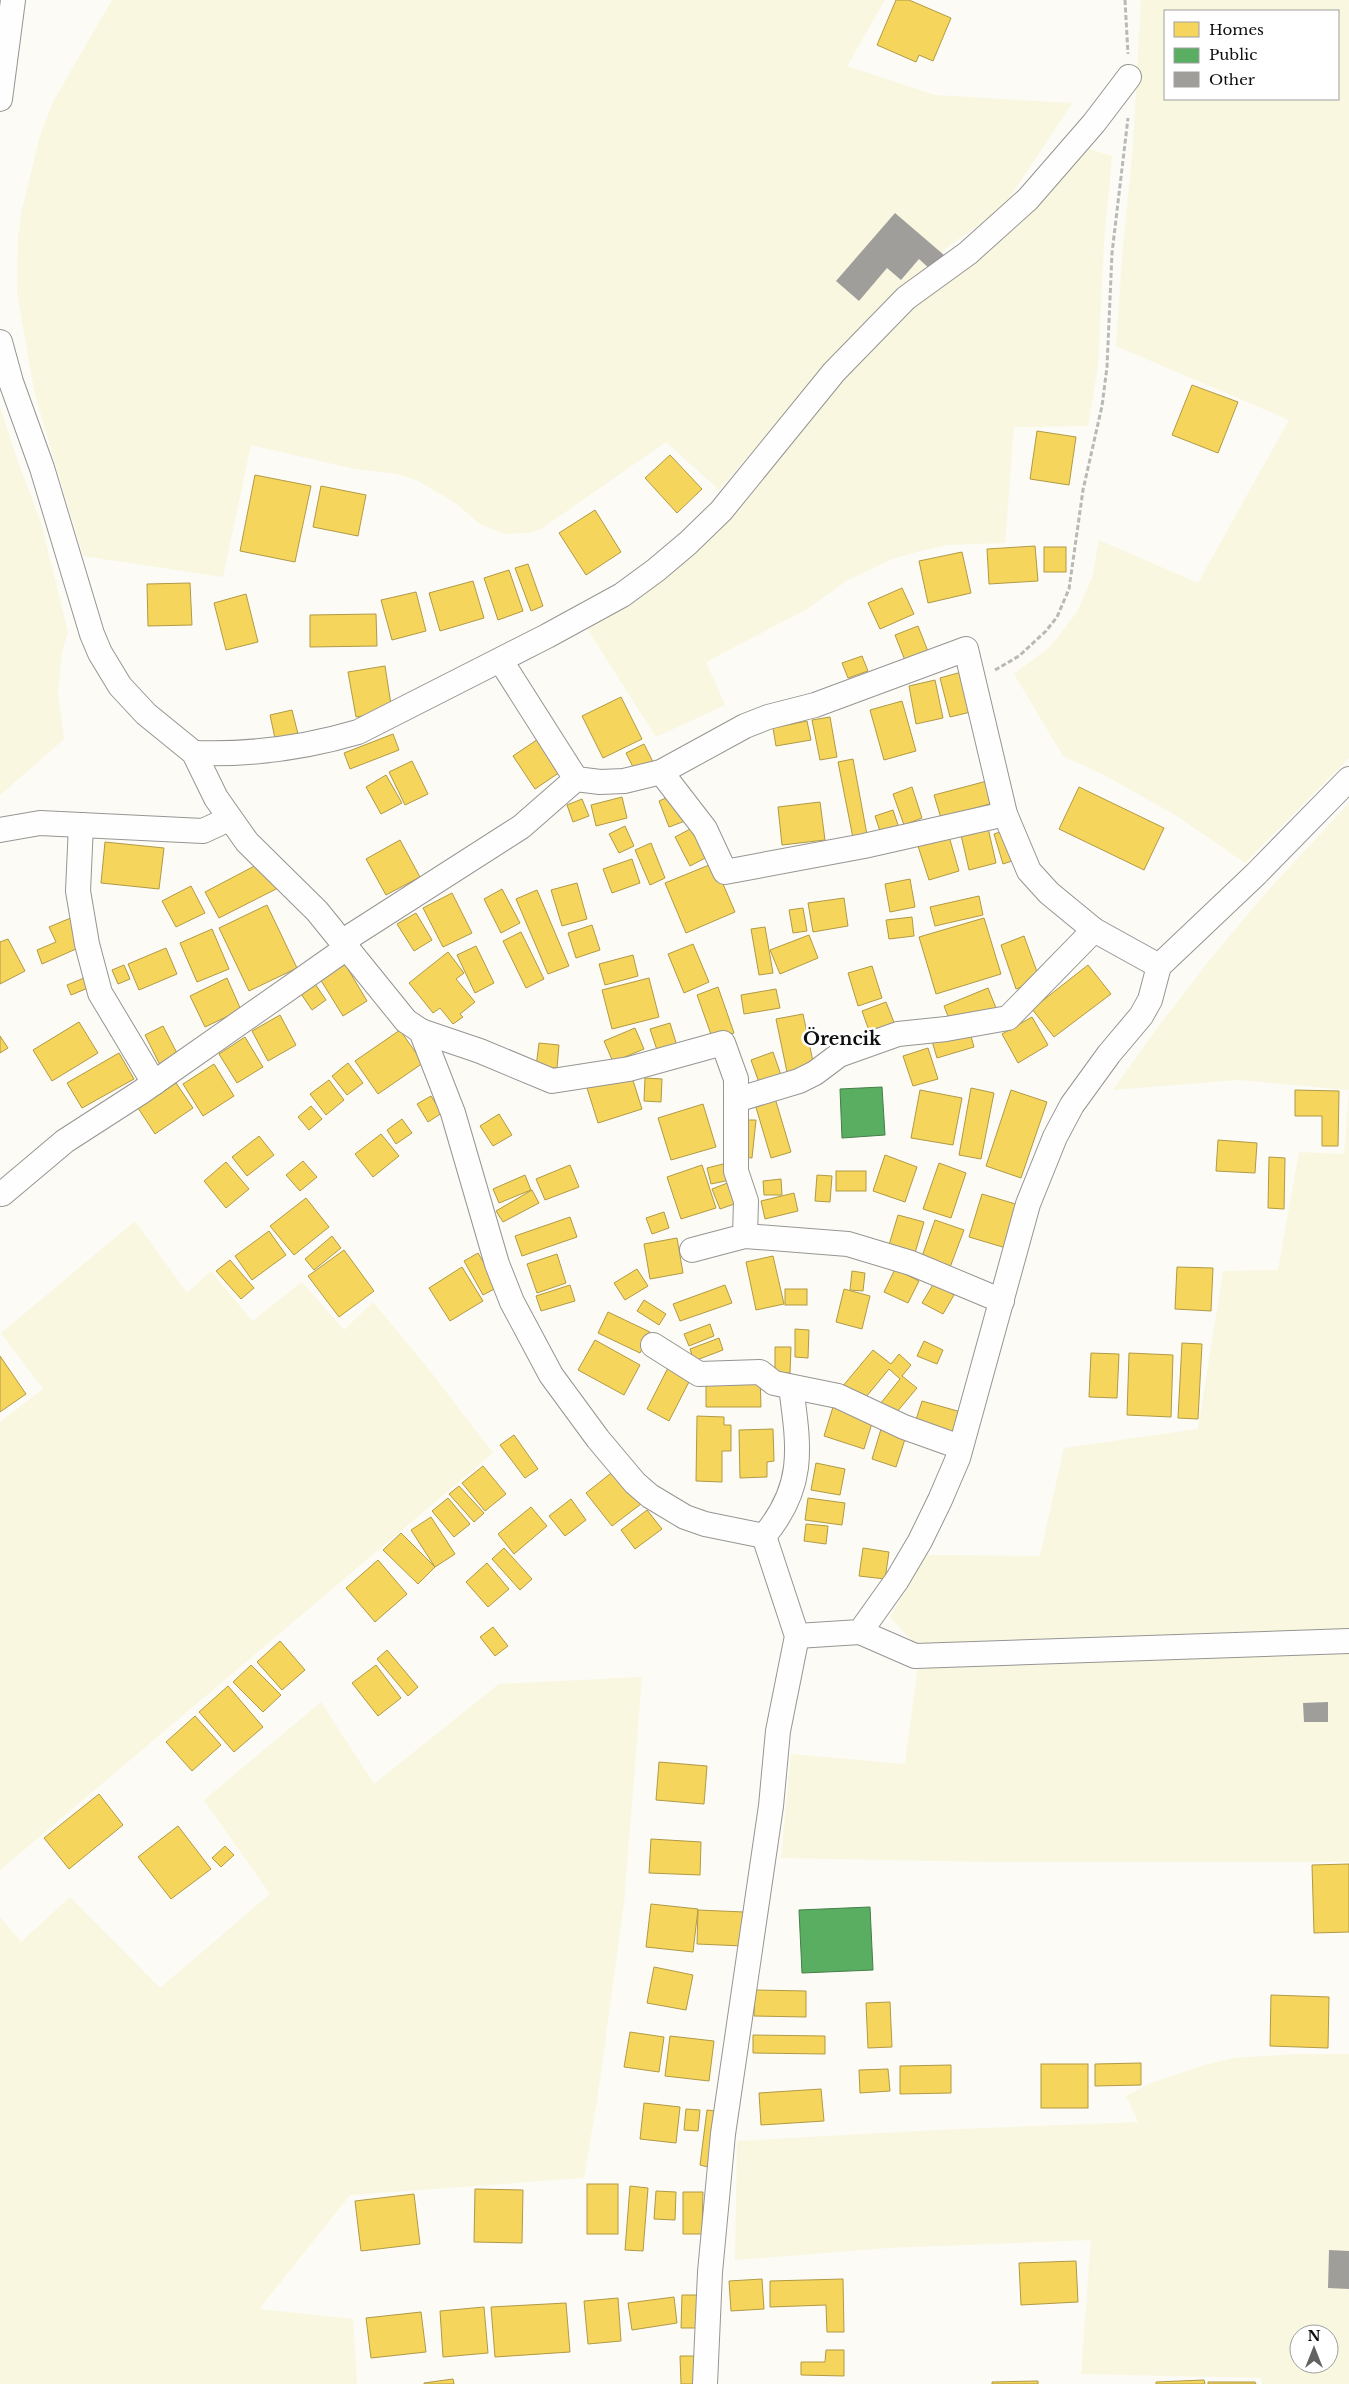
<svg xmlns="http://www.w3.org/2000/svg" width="1349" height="2384" font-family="'Libre Baskerville',serif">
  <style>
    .farmland { fill: #f9f7e0; fill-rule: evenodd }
    .homes { fill: #f6d55c; stroke: #b19a45 }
    .public { fill: #5aae61; stroke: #447e48 }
    .building { fill: #a09e9a }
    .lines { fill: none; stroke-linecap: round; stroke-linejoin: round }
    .minor-casing { stroke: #969593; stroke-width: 26 }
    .path { stroke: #b9b9b8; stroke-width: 3; stroke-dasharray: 5 2.5; stroke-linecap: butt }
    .minor { stroke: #fffefe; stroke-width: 24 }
    .labels { text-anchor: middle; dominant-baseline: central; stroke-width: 5; stroke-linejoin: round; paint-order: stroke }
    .quarter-label { font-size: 18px; font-weight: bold; fill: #0f0f0f; stroke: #fff }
  </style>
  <rect width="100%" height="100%" fill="#fcfbf5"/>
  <g class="farmland">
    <polygon points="112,0 885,0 847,66 935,95 1072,103 1003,208 950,245 904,288 817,377 719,490 666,442 541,529 529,533 504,534 480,524 454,502 418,481 397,474 355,469 251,445 223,577 83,556 35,395 17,293 18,237 22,209 40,136 53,102"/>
    <path d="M1141 0H1349V758L1245 863 1177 816 1102 774 1063 756 1014 674 1050 647 1077 612 1092 578 1099 540 1198 583 1289 420 1116 346 1123 246 1133 147ZM1165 11H1338V99H1165Z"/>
    <polygon points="1086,148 1112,156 1104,242 1098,365 1088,426 1014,427 1005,543 948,545 920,551 892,559 848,580 807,609 706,662 725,705 656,737 586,627 622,608 655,585 708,540 731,516 840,375 926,295 959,274 1019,225 1043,201"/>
    <polygon points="0,407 18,462 41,523 68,632 62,652 58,694 64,739 0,795"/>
    <polygon points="1349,803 1349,1862 988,1862 781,1858 791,1754 905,1764 920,1650 890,1617 924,1555 1040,1556 1064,1448 1198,1429 1223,1271 1278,1270 1299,1152 1344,1154 1349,1090 1238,1080 1113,1090 1161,1023 1212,957 1265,894"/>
    <polygon points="135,1221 187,1293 211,1271 252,1321 302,1282 344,1330 373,1302 427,1367 493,1453 0,1870 0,1422 43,1389 1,1333"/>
    <polygon points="642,1677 624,1903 599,2087 584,2178 350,2195 259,2309 353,2319 357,2384 0,2384 0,1917 21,1942 70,1897 160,1988 270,1894 204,1800 321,1702 374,1784 499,1684"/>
    <path d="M1296 2054H1349V2384H1262L1261 2378 1081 2374 1091 2240 888 2248 735 2260 737 2141 936 2130 1138 2122 1126 2096 1151 2083 1204 2065 1234 2058ZM1299 2334H1329V2364H1299Z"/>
  </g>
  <g class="homes">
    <polygon points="896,0 909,0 951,18 933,61 919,55 916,62 877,45"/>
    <polygon points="1192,385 1238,402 1218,453 1172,435"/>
    <polygon points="1037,431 1076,437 1069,485 1030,479"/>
    <polygon points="670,455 702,489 677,513 645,478"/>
    <polygon points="255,475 311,486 295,562 240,551"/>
    <polygon points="321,486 366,495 358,536 313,527"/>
    <polygon points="595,510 621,552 586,575 559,533"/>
    <polygon points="1035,546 1038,581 989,584 987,549"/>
    <rect x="1044" y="547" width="22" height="25"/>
    <polygon points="962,552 971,593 928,603 919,561"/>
    <polygon points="528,564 543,606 531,611 515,568"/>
    <polygon points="509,570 523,611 498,620 484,578"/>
    <polygon points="473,581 484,618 440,631 429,593"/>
    <polygon points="190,583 192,625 148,626 147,584"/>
    <polygon points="902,588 914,614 880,629 868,603"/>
    <polygon points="416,592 426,631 392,640 381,600"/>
    <polygon points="246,594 258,642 226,650 214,603"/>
    <polygon points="376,614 377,646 310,647 310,615"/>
    <polygon points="918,626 929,654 906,663 895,635"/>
    <polygon points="862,656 868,671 848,678 842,663"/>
    <polygon points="385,666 392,711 356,717 348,672"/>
    <polygon points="965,671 975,711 950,717 940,678"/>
    <polygon points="935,680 943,718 916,724 909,686"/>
    <polygon points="621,697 642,739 603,758 582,716"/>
    <polygon points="902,701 916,751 884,760 870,710"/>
    <polygon points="292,710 299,738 276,743 270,715"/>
    <polygon points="830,717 837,757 820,760 812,720"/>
    <polygon points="807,721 811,740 776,746 773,728"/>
    <polygon points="393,734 399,750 350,769 344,753"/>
    <polygon points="544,735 566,768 535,789 513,756"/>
    <polygon points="644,744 653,762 635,771 626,753"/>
    <polygon points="853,759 868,840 854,843 838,762"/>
    <polygon points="412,761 428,794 405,805 389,772"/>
    <polygon points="386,775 402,803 381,814 366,787"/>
    <polygon points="987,781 993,803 941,818 934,795"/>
    <polygon points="912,787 922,818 904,825 893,794"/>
    <polygon points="1079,787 1164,828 1144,870 1059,829"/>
    <polygon points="675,794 685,821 669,827 659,801"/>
    <polygon points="622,797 627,818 596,826 591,805"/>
    <polygon points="582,799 589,816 573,822 567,805"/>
    <polygon points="820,802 825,840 782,845 778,807"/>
    <polygon points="893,810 899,828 881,834 875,816"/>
    <polygon points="625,826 634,846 619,853 609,834"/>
    <polygon points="694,827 709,856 690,866 675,837"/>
    <polygon points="988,828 996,863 969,870 961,835"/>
    <polygon points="1003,831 1012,861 1003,864 994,834"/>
    <polygon points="948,833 959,871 929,880 917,843"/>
    <polygon points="400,840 420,877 386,895 366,859"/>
    <polygon points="105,842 164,848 159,889 101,883"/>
    <polygon points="651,843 665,878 650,885 635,850"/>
    <polygon points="632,859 640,883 612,893 603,869"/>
    <polygon points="264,861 278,888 219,918 205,892"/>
    <polygon points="714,863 735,912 686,933 665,883"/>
    <polygon points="910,879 915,907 890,912 885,884"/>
    <polygon points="577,883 587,919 562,926 551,890"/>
    <polygon points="191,886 205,913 176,927 162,901"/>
    <polygon points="502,889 520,923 501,933 484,899"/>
    <polygon points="537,890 569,966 548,974 516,899"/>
    <polygon points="452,893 472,933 443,947 423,908"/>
    <polygon points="979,896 983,915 935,926 930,907"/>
    <polygon points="844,898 848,926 813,932 808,903"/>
    <polygon points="267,905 297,968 249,991 219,928"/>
    <polygon points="803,908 807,931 793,933 789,910"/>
    <polygon points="416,913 432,940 414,951 397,924"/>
    <polygon points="73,917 85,945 42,964 37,950 56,942 49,927"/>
    <polygon points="912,917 914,936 889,939 886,920"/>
    <polygon points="984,918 1001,974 936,994 919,937"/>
    <polygon points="592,925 600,950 576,958 568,933"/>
    <polygon points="765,927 773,973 759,975 751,929"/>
    <polygon points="212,929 229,969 197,982 180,943"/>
    <polygon points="521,932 544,979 526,988 503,941"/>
    <polygon points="809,935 818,958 780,974 770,950"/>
    <polygon points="1024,936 1040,980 1016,989 1001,945"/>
    <polygon points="8,939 25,971 0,984 0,942"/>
    <polygon points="693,944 709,982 684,993 668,954"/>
    <polygon points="476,946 494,983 475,993 457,955"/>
    <polygon points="166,948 177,974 139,990 128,964"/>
    <polygon points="448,952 464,973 456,979 475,1002 460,1014 463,1017 453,1024 440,1008 433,1013 409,983"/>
    <polygon points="633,955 638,976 605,985 599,964"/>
    <polygon points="342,959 367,1001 343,1016 317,974"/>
    <polygon points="124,965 130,979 118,984 112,970"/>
    <polygon points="1088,965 1111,994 1054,1037 1032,1009"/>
    <polygon points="872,966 882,998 858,1006 848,973"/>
    <polygon points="84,978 88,988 71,995 67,985"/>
    <polygon points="227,978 241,1010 205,1027 190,996"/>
    <polygon points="311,978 326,1000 312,1010 297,988"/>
    <polygon points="649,978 659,1017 612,1029 602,990"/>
    <polygon points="718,987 734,1033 713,1040 697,995"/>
    <polygon points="988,988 996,1008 952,1026 944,1006"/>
    <polygon points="776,989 780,1008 744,1014 741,995"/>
    <polygon points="886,1002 897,1030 872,1039 862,1011"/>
    <polygon points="803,1014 815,1071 788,1077 776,1019"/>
    <polygon points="280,1015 296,1045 268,1061 252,1031"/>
    <polygon points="1032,1017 1048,1045 1018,1063 1002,1034"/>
    <polygon points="79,1022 98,1053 52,1081 33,1050"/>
    <polygon points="670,1023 677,1046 658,1053 650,1029"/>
    <polygon points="163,1026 179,1057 161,1067 145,1035"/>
    <polygon points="635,1028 644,1049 613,1062 604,1041"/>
    <polygon points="969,1029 974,1047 937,1058 932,1041"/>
    <polygon points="400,1030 423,1063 378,1094 355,1061"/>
    <polygon points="0,1036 8,1048 0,1053"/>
    <polygon points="245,1037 263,1067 237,1083 219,1054"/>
    <polygon points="539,1043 559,1045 557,1068 536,1067"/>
    <polygon points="928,1048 938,1079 913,1086 903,1056"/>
    <polygon points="773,1052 783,1081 761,1088 751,1060"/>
    <polygon points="119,1053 134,1079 82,1108 67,1083"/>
    <polygon points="348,1063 363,1083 347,1095 332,1076"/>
    <polygon points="214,1064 234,1096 203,1116 183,1084"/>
    <polygon points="631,1074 642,1109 598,1123 587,1088"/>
    <polygon points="645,1078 662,1079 661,1102 644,1101"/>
    <polygon points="329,1080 344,1100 326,1115 310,1094"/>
    <polygon points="176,1083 193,1108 155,1134 138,1108"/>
    <polygon points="971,1088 994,1093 981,1159 959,1155"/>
    <polygon points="920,1090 962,1098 953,1145 911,1138"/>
    <polygon points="1011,1090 1047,1102 1021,1178 986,1166"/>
    <polygon points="1295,1090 1339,1091 1338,1146 1322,1146 1322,1116 1295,1116"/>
    <polygon points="431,1096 442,1113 428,1122 417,1104"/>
    <polygon points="775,1098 791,1152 771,1158 755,1104"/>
    <polygon points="703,1104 716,1147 671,1160 658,1118"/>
    <polygon points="311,1106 322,1119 309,1130 298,1117"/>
    <polygon points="499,1114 512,1135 493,1146 480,1126"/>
    <polygon points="402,1119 412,1133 396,1144 387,1130"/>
    <polygon points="744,1120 756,1120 752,1158 741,1157"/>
    <polygon points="381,1134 399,1156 373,1177 355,1154"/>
    <polygon points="259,1136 274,1155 247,1176 232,1157"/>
    <polygon points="1218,1140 1257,1143 1255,1173 1216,1171"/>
    <polygon points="885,1155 917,1167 905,1202 873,1191"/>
    <polygon points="1269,1157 1285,1158 1284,1209 1268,1208"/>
    <polygon points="303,1161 317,1177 300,1191 286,1175"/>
    <polygon points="226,1162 249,1189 226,1208 204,1181"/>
    <polygon points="731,1162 735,1179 711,1184 707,1168"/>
    <polygon points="939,1163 966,1173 951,1218 923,1209"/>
    <polygon points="570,1165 579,1187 545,1200 536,1179"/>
    <polygon points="702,1165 716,1208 681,1219 667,1177"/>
    <rect x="836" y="1171" width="30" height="20"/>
    <polygon points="525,1175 531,1190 499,1203 493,1189"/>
    <polygon points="817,1175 832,1176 830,1202 815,1201"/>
    <polygon points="781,1179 782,1195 764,1195 763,1181"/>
    <polygon points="735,1180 743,1201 720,1209 712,1189"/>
    <polygon points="532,1190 539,1203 503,1222 496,1211"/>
    <polygon points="794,1193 798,1211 765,1219 761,1201"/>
    <polygon points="982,1194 1019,1205 1006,1248 969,1237"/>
    <polygon points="306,1198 329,1227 294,1255 270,1226"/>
    <polygon points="664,1212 669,1228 652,1234 646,1218"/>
    <polygon points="898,1215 924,1222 915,1253 889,1245"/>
    <polygon points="570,1217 577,1237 522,1256 515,1236"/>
    <polygon points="935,1220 964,1230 949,1270 921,1259"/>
    <polygon points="269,1231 286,1255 252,1280 235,1256"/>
    <polygon points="332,1236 341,1248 314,1270 305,1259"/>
    <polygon points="677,1238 683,1273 650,1279 644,1244"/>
    <polygon points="344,1250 374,1291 339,1317 308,1276"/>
    <polygon points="478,1253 498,1287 483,1295 464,1261"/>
    <polygon points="557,1254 566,1283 537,1293 527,1264"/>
    <polygon points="773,1256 784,1304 756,1310 746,1262"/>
    <polygon points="230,1260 254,1288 241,1299 216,1271"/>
    <polygon points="462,1267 483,1301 450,1321 429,1288"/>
    <polygon points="1177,1267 1213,1268 1211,1311 1175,1309"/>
    <polygon points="637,1269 648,1286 625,1300 614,1283"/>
    <polygon points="895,1269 919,1281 908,1303 884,1292"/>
    <polygon points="852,1271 865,1273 863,1291 850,1290"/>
    <polygon points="934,1283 954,1295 943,1314 922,1303"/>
    <polygon points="570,1285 575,1301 541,1311 536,1296"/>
    <polygon points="725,1285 732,1303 680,1321 673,1304"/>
    <rect x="785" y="1289" width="22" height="16"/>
    <polygon points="844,1289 870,1296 862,1329 836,1322"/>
    <polygon points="644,1300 666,1314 659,1325 637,1311"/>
    <polygon points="608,1312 650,1332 640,1353 598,1333"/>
    <polygon points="710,1324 714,1336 689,1346 684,1334"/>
    <polygon points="795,1329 809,1330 808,1358 795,1357"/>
    <polygon points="719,1338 723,1350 694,1361 690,1349"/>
    <polygon points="595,1340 640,1365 624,1395 578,1370"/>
    <polygon points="924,1341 943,1350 937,1364 917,1356"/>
    <polygon points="1182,1343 1202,1344 1198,1419 1178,1418"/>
    <polygon points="775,1347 791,1347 790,1373 775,1373"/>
    <polygon points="873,1350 891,1364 899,1354 911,1365 902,1376 917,1388 891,1419 877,1408 900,1379 889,1369 861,1403 842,1387"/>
    <polygon points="1091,1353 1119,1354 1117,1398 1089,1397"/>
    <polygon points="1129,1353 1173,1355 1171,1417 1127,1415"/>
    <polygon points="0,1356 26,1394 0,1412"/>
    <polygon points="671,1362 693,1374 669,1421 647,1409"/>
    <polygon points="760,1374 761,1407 706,1407 706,1375"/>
    <polygon points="922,1401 961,1412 953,1438 914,1426"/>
    <polygon points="833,1407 873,1420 864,1449 824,1436"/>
    <polygon points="697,1416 724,1417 724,1425 731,1425 731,1451 722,1451 722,1482 696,1481"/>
    <polygon points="773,1429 774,1461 767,1462 767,1477 740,1478 739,1430"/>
    <polygon points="881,1429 906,1436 896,1467 872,1459"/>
    <polygon points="514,1435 538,1469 525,1478 500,1445"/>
    <polygon points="816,1463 845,1469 840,1495 811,1490"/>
    <polygon points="483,1466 506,1494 485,1511 462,1483"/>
    <polygon points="615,1470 641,1504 612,1526 586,1493"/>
    <polygon points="459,1486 484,1513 474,1522 449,1494"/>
    <polygon points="448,1498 470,1524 454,1537 432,1511"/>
    <polygon points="808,1498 845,1503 842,1525 805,1520"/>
    <polygon points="571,1499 586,1520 565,1536 549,1516"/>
    <polygon points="531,1507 547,1526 514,1554 498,1534"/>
    <polygon points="647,1510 662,1529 635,1549 621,1530"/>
    <polygon points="431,1517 455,1554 435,1567 411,1530"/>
    <polygon points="806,1524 828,1526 826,1544 804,1541"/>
    <polygon points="401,1533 435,1567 418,1584 383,1550"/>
    <polygon points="504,1548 532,1579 520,1590 492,1559"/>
    <polygon points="863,1548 889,1552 885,1579 859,1576"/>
    <polygon points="378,1560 407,1594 375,1622 346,1588"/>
    <polygon points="487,1563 509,1589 488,1607 466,1582"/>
    <polygon points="493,1627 508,1646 495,1656 480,1637"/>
    <polygon points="280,1641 305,1670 282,1690 257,1662"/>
    <polygon points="387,1650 418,1687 408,1696 377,1659"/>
    <polygon points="251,1665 281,1695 263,1712 233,1682"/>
    <polygon points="376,1665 401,1698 378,1716 352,1683"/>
    <polygon points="228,1686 263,1727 234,1752 199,1712"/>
    <polygon points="195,1716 221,1745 192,1771 166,1742"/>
    <polygon points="659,1762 707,1766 704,1804 656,1800"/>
    <polygon points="99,1794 123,1825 69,1869 44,1838"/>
    <polygon points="178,1826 211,1869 171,1899 138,1857"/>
    <polygon points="651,1839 701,1842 700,1875 649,1873"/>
    <polygon points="225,1846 234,1855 221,1867 212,1858"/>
    <polygon points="1349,1864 1349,1932 1314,1933 1312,1865"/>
    <polygon points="651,1904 698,1909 693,1952 646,1947"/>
    <polygon points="698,1910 744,1912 743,1946 697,1944"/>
    <polygon points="654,1967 693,1975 686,2010 647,2003"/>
    <polygon points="755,1990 806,1991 806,2017 754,2016"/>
    <polygon points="1271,1995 1329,1997 1328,2048 1270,2046"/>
    <polygon points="890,2002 892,2047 868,2048 866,2003"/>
    <polygon points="630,2032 664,2037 659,2072 624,2067"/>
    <polygon points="753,2035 825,2036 825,2054 753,2053"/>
    <polygon points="670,2036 714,2041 709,2081 665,2076"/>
    <polygon points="1141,2063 1141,2085 1095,2086 1095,2064"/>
    <rect x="1041" y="2064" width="47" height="44"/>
    <polygon points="951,2065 951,2093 900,2094 900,2066"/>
    <polygon points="888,2069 890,2091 860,2093 859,2070"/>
    <polygon points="821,2089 824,2121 761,2125 759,2093"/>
    <polygon points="644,2103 680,2107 676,2143 640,2139"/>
    <polygon points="686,2109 700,2110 698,2131 684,2130"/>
    <polygon points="707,2110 716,2111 708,2167 700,2165"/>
    <rect x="587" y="2184" width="31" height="50"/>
    <polygon points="630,2186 648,2188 643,2251 625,2250"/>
    <polygon points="475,2189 523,2190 522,2243 474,2242"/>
    <polygon points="656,2191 676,2192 675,2220 654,2219"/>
    <polygon points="683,2192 703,2192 702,2234 683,2234"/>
    <polygon points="414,2194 420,2244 361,2251 355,2201"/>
    <polygon points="1076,2261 1078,2302 1021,2305 1019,2263"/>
    <polygon points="762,2279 764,2309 731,2311 729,2281"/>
    <polygon points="843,2279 844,2332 827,2332 826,2305 770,2307 770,2281"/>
    <polygon points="682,2295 699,2295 699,2328 681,2328"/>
    <polygon points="674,2297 677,2323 632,2330 628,2303"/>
    <polygon points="618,2298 621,2341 588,2344 584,2301"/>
    <polygon points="566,2303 570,2352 495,2357 491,2307"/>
    <polygon points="484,2307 488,2353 443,2357 440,2311"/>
    <polygon points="421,2312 426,2352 371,2358 366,2318"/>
    <polygon points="826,2350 844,2350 844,2376 801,2375 801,2362 825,2362"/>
    <polygon points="680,2356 701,2356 702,2384 681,2384"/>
    <polygon points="453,2379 454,2384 424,2384 424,2383"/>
    <polygon points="1204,2380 1205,2384 1156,2384 1156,2382"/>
    <polygon points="1038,2381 1038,2384 992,2384 992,2382"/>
    <polygon points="1208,2382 1255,2382 1256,2384 1208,2384"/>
  </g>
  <g class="public">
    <polygon points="882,1087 885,1135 842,1138 840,1089"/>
    <polygon points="870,1907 873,1970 802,1973 799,1910"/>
  </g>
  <g class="building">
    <polygon points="895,213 944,255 931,270 919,259 901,280 887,268 859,301 836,281"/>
    <polygon points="1328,1702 1328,1722 1304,1722 1303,1703"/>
    <polygon points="1329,2250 1349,2251 1349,2289 1328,2288"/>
  </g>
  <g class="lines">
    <g class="minor-casing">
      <g id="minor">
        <polyline points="0,99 13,0"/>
        <polyline points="0,342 11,382 42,468 92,634 100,653 120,686 146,714 194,753 216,798 247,842 317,911 406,1021 421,1031 453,1113 497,1264 512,1302 551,1375 598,1439 635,1483 650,1496 685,1517 705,1524 764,1536"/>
        <polyline points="501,661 576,779"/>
        <path d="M194 753C251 755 304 748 358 732L547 636 622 595 656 570 688 543 721 511 834 372 906 298 968 253 1028 199 1094 123 1129 77"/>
        <polyline points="661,772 705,829 725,872 864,846 1005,814"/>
        <polyline points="81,825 78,891 87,944 100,993 154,1083"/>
        <polyline points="0,830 40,823 203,831 229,819"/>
        <polyline points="343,941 521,827 576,779 600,782 624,781 661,772 745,726 768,717 815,705 966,649 1005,814 1029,871 1049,893 1094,930 1159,966"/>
        <polyline points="421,1031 480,1051 552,1081 629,1069 723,1043 736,1079 736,1171 746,1201 745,1236"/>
        <polyline points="736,1100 799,1081 815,1073 839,1055 898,1034 946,1029 1008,1018 1094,930"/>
        <polyline points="2,1194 65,1141 141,1092 348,947"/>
        <polyline points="692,1250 745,1236 848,1244 911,1263 1002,1301"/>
        <polyline points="653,1345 699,1374 760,1372 774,1383 838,1396 904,1427 960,1447"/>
        <path d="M764 1536C806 1486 799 1447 791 1387"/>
        <polyline points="860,1632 915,1656 1349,1641"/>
        <polyline points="797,1636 860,1632 897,1580 920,1541 940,1500 958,1458 1028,1204 1055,1137 1072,1105 1109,1054 1141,1016 1150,1000 1159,966 1256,874 1349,779"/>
        <polyline points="705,2384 710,2272 723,2134 771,1806 778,1731 797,1636 764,1536"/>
      </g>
    </g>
    <g class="path">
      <polyline points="1125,0 1128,54"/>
      <polyline points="995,670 1019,656 1046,631 1057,617 1069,589 1083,490 1102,406 1107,367 1112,253 1128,118"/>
    </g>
    <use href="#minor" class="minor"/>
  </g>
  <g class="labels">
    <g class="quarter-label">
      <text x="842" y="1039">Örencik</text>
    </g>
  </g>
  <rect x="1164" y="10" width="175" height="90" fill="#ffffff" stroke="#9f9f9f"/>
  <rect x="1174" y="22" width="25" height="15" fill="#f6d55c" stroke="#9f9f9f"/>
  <text x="1209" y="35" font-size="15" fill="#0f0f0f">Homes</text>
  <rect x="1174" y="48" width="25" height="15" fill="#5aae61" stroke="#9f9f9f"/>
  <text x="1209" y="60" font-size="15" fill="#0f0f0f">Public</text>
  <rect x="1174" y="72" width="25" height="15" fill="#a09e9a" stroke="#9f9f9f"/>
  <text x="1209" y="85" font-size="15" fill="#0f0f0f">Other</text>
  <g transform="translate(1314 2349)"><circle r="24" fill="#ffffff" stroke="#9f9f9f"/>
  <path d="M0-4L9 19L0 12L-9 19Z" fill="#626260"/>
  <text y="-8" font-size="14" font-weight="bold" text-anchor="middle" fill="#0f0f0f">N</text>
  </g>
</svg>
